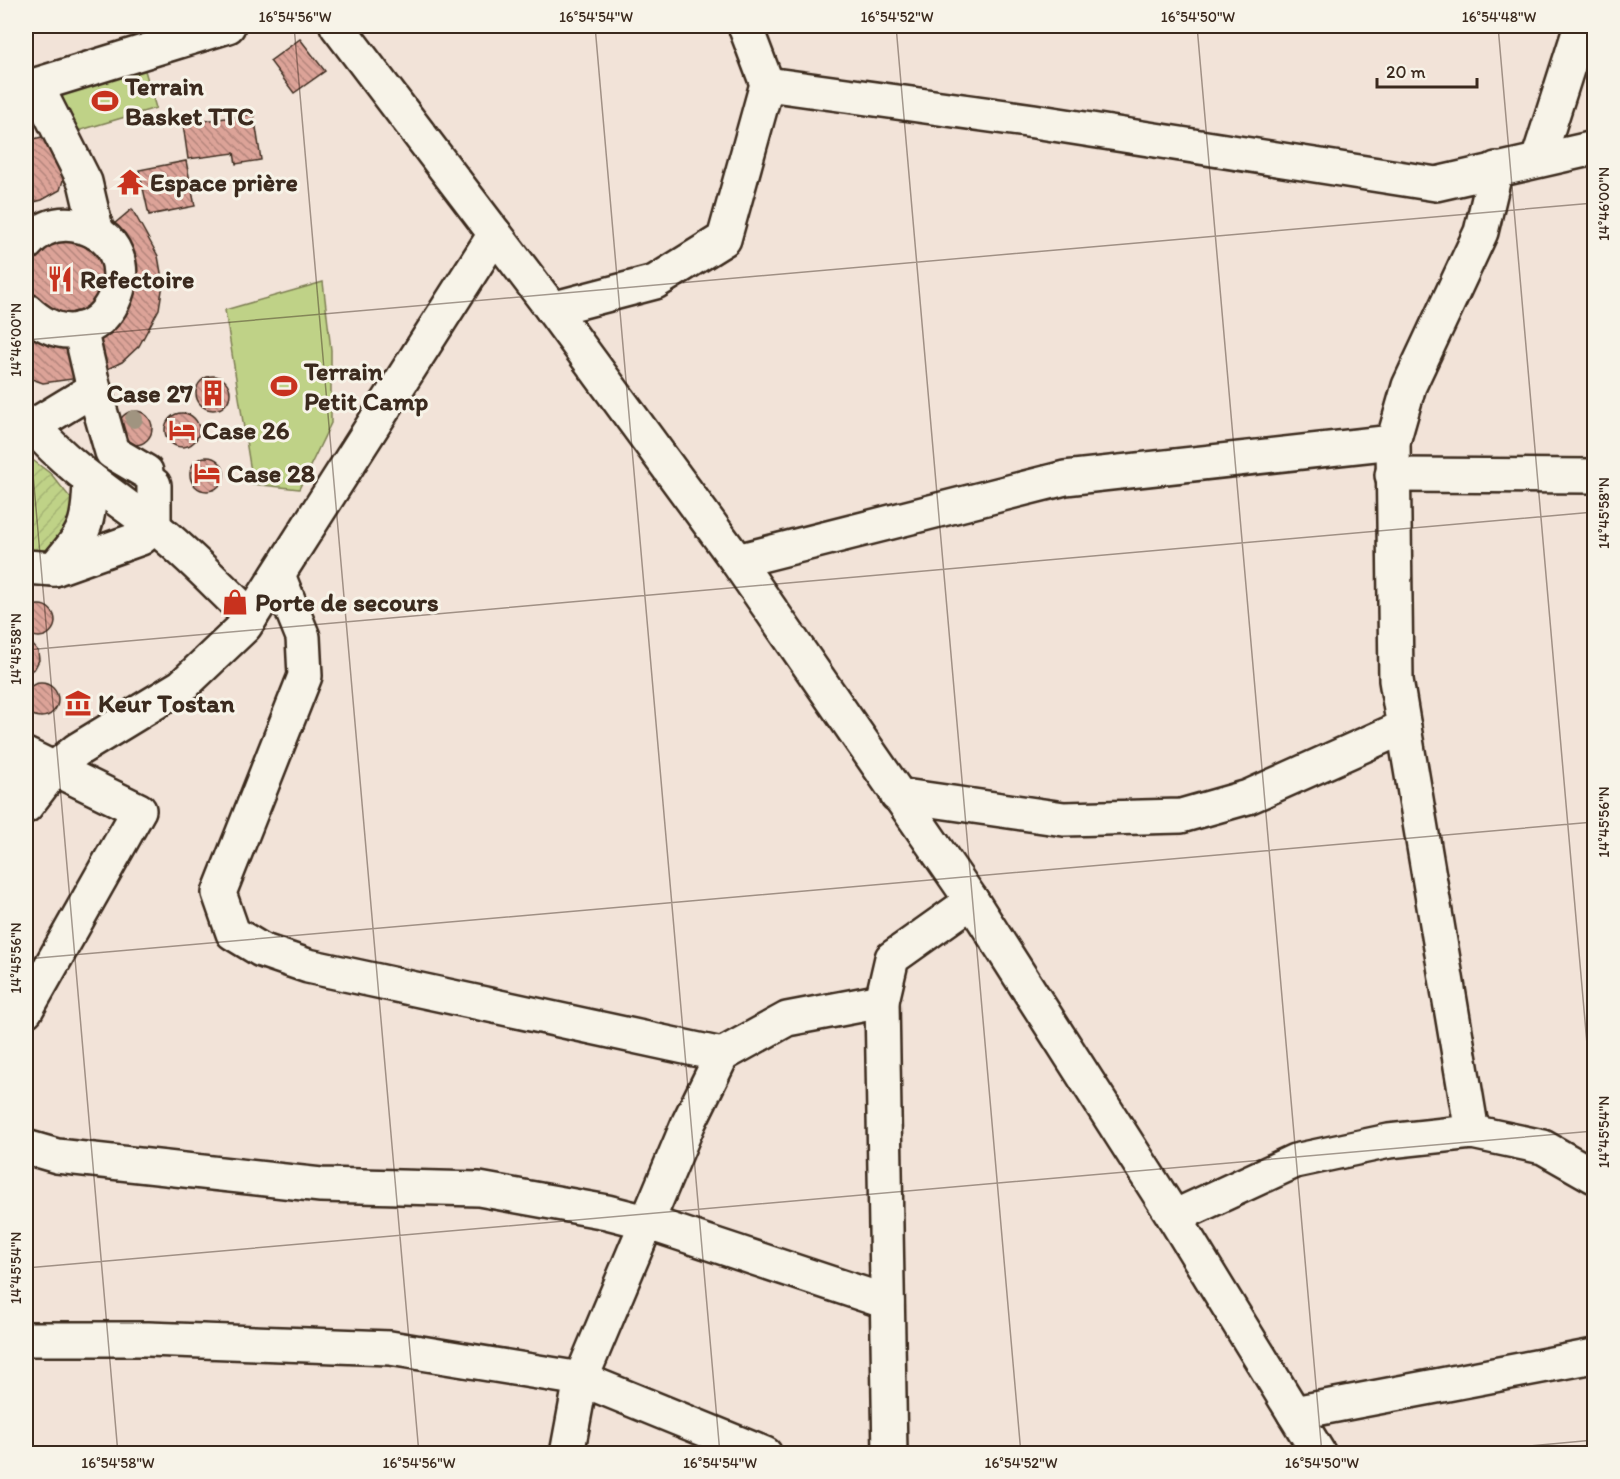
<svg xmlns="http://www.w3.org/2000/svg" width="1620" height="1479" font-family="Itim,sans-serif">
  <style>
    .grass { fill: #bfd287; stroke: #7d7e52; stroke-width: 1.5 }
    .garden { fill: url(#garden-furrows); stroke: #7d7e52; stroke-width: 1.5 }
    .building { fill: url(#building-back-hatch); stroke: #3b2a1e; stroke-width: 1.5 }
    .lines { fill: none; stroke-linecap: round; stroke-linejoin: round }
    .street-casing { stroke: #3b2a1e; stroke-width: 38 }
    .secondary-casing { stroke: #3b2a1e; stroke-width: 38 }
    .street { stroke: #f7f3e8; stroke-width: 33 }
    .secondary { stroke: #f7f3e8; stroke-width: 33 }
    .tree { fill: #a09480 }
    .ticks { fill: none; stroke: #3b2a1e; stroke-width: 1.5; stroke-opacity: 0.45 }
    .labels { text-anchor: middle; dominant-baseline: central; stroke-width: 6; stroke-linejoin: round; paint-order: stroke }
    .poi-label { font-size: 26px; font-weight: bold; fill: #3b2a1e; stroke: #f7f3e8; text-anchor: start }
    .neatline { fill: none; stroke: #3b2a1e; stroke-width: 2 }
    .ticks-label { font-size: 15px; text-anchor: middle; fill: #3b2a1e }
  </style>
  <defs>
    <pattern id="garden-furrows" width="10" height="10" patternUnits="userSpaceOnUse" patternTransform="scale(1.5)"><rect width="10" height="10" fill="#bfd287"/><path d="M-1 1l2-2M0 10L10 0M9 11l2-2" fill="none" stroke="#a5b474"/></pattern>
    <pattern id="building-back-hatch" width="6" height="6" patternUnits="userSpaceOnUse" patternTransform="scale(1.5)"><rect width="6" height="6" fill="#dca398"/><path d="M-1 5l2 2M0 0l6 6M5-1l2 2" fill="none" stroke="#b4857b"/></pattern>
  </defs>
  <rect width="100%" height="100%" fill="#f2e3d8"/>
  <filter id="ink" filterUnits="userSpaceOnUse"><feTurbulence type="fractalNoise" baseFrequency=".0167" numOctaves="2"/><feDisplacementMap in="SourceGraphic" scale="12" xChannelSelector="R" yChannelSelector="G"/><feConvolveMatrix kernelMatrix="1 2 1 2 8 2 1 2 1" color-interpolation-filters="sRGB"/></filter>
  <g filter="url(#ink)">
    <g class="grass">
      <polygon points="144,67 156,108 67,134 55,94"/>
      <polygon points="323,282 331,350 331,423 299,489 253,484 225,310"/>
    </g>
    <polygon class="garden" points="26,455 51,474 77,506 55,552 26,552"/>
    <g class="building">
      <polygon points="300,39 325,71 294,93 270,61"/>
      <polygon points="254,114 261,160 236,164 234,153 188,159 183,124"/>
      <polygon points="49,135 68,164 60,190 42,200 26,204 26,141"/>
      <polygon points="186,161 195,206 149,215 139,170"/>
      <polygon points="132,209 158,256 163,284 159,309 139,346 122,362 97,374 90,342 108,333 122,316 108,229"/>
      <polygon points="60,234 99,248 111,288 72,324 26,299 26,259"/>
      <polygon points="26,330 45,342 76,343 87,377 43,383 26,377"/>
      <circle cx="213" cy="393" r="17"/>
      <circle cx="135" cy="428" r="17"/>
      <circle cx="182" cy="430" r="17"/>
      <circle cx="207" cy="474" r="17"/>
      <circle cx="39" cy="621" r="16"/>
      <polygon points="26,641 32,644 38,651 39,660 35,668 26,674"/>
      <circle cx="41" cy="700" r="17"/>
    </g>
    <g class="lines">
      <g class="street-casing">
        <g id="street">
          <polyline points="767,84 1034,121 1436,184 1594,148"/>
          <polyline points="1538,160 1581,26"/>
          <polyline points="97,233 85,182 36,85 228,26"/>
          <path d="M26 244C38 230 55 222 74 225 166 239 103 384 26 310"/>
          <polyline points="552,309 655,282 724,239 767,84 745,26"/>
          <polyline points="94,389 112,452 146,472"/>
          <polyline points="33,426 94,389 80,329"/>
          <path d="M26 430 33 426C67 466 111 494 153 526 188 553 219 587 251 617"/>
          <polyline points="1392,475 1594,476"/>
          <polyline points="737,561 1065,478 1393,442"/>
          <path d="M26 567 54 569C85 532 89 528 90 479"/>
          <polyline points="54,569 141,538 154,527 154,485"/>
          <polyline points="278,575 303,637 305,676 219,893 233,933 261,950 308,966 722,1055"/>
          <polyline points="26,755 139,810 26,1010"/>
          <polyline points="897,795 1064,819 1181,816 1248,797 1404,727"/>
          <polyline points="26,806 55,768 77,750 182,686 245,626 495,234"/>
          <polyline points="1472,1132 1396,680 1393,442 1409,386 1481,232 1496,169"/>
          <polyline points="26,1147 57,1156 321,1185 479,1189 607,1212 646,1222 887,1302"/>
          <polyline points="1174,1217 1295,1161 1389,1141 1472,1132 1543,1147 1594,1176"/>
          <polyline points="26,1339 148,1339 390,1348 581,1379 765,1454"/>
          <polyline points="1294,1413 1594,1356"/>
          <polyline points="567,1454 581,1379 689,1122 722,1055 787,1019 882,1001"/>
          <polyline points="890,1454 882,1001 892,958 972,901"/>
        </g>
      </g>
      <g class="secondary-casing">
        <polyline id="secondary" points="337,26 552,309 737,561 972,901 1174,1217 1319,1454"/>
      </g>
      <use href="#street" class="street"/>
      <use href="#secondary" class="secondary"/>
    </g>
    <circle class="tree" cx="134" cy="419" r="9"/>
  </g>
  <path class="ticks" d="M294 26 419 1454M595 26 720 1454M896 26 1021 1454M1197 26 1322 1454M1498 26 1594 1124M26 31 88 26M26 340 1594 203M26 393 118 1454M26 650 1594 512M26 959 1594 822M26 1268 1594 1131M1445 1454 1594 1440"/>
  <defs>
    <g id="stadium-bare" transform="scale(2.07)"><path d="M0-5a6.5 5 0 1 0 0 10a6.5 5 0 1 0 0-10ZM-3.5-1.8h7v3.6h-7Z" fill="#c8321e" stroke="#f7f3e8" stroke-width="2.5" paint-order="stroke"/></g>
    <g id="temple-bare" transform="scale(2.07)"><path d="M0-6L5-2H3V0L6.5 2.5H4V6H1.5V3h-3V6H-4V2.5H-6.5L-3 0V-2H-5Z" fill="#c8321e" stroke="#f7f3e8" stroke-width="2.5" paint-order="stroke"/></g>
    <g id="restaurant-bare" transform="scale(2.07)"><path d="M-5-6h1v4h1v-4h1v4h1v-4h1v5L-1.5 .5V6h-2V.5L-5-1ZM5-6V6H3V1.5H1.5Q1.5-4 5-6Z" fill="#c8321e" stroke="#f7f3e8" stroke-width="2.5" paint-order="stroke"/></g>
    <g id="building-bare" transform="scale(2.07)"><path d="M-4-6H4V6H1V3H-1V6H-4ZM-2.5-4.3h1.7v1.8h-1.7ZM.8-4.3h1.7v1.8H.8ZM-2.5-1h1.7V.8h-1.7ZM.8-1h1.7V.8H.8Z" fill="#c8321e" stroke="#f7f3e8" stroke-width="2.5" paint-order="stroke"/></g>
    <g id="hotel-bare" transform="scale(2.07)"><path d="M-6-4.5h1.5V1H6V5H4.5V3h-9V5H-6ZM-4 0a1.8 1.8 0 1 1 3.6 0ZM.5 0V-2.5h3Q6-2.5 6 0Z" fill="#c8321e" stroke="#f7f3e8" stroke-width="2.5" paint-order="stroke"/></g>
    <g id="shop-bare" transform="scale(2.07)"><path d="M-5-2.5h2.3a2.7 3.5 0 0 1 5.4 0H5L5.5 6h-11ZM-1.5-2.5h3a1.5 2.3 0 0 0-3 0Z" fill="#c8321e" stroke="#f7f3e8" stroke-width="2.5" paint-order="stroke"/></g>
    <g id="museum-bare" transform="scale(2.07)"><path d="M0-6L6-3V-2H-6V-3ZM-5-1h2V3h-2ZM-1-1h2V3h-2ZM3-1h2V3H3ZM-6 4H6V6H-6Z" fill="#c8321e" stroke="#f7f3e8" stroke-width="2.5" paint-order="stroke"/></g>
  </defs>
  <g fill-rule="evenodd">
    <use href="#stadium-bare" x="105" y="101"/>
    <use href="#temple-bare" x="130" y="182"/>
    <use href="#restaurant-bare" x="60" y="279"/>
    <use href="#stadium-bare" x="284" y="386"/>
    <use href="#building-bare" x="213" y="393"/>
    <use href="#hotel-bare" x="182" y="430"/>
    <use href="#hotel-bare" x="207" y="473"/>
    <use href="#shop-bare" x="235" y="602"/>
    <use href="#museum-bare" x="78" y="703"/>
  </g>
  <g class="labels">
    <g class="poi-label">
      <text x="125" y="86">Terrain<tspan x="125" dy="30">Basket TTC</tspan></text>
      <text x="150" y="182">Espace prière</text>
      <text x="80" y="279">Refectoire</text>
      <text x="304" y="371">Terrain<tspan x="304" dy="30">Petit Camp</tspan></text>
      <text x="193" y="393" text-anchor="end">Case 27</text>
      <text x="202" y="430">Case 26</text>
      <text x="227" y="473">Case 28</text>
      <text x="255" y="602">Porte de secours</text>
      <text x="98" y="703">Keur Tostan</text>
    </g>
  </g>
  <rect width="1620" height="1479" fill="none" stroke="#f7f3e8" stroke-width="66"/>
  <path d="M1377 78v9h100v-9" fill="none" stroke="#3b2a1e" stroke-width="3"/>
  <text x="1386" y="78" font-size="18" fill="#3b2a1e" stroke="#f7f3e8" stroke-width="4.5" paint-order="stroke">20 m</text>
  <rect x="33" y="33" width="1554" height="1413" class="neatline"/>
  <g class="ticks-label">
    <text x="295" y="22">16°54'56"W</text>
    <text x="596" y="22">16°54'54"W</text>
    <text x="897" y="22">16°54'52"W</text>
    <text x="1198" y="22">16°54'50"W</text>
    <text x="1499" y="22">16°54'48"W</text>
    <text transform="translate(1604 204) rotate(-90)" y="5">14°46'00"N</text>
    <text transform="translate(16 340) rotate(-90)" y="5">14°46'00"N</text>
    <text transform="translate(1604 513) rotate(-90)" y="5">14°45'58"N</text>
    <text transform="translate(16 649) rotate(-90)" y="5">14°45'58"N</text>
    <text transform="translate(1604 822) rotate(-90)" y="5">14°45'56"N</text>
    <text transform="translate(16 958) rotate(-90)" y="5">14°45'56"N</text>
    <text transform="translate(1604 1132) rotate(-90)" y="5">14°45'54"N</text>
    <text transform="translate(16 1268) rotate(-90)" y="5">14°45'54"N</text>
    <text x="118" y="1468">16°54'58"W</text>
    <text x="419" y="1468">16°54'56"W</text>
    <text x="720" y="1468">16°54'54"W</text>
    <text x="1021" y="1468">16°54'52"W</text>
    <text x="1322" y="1468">16°54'50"W</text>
  </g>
</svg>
